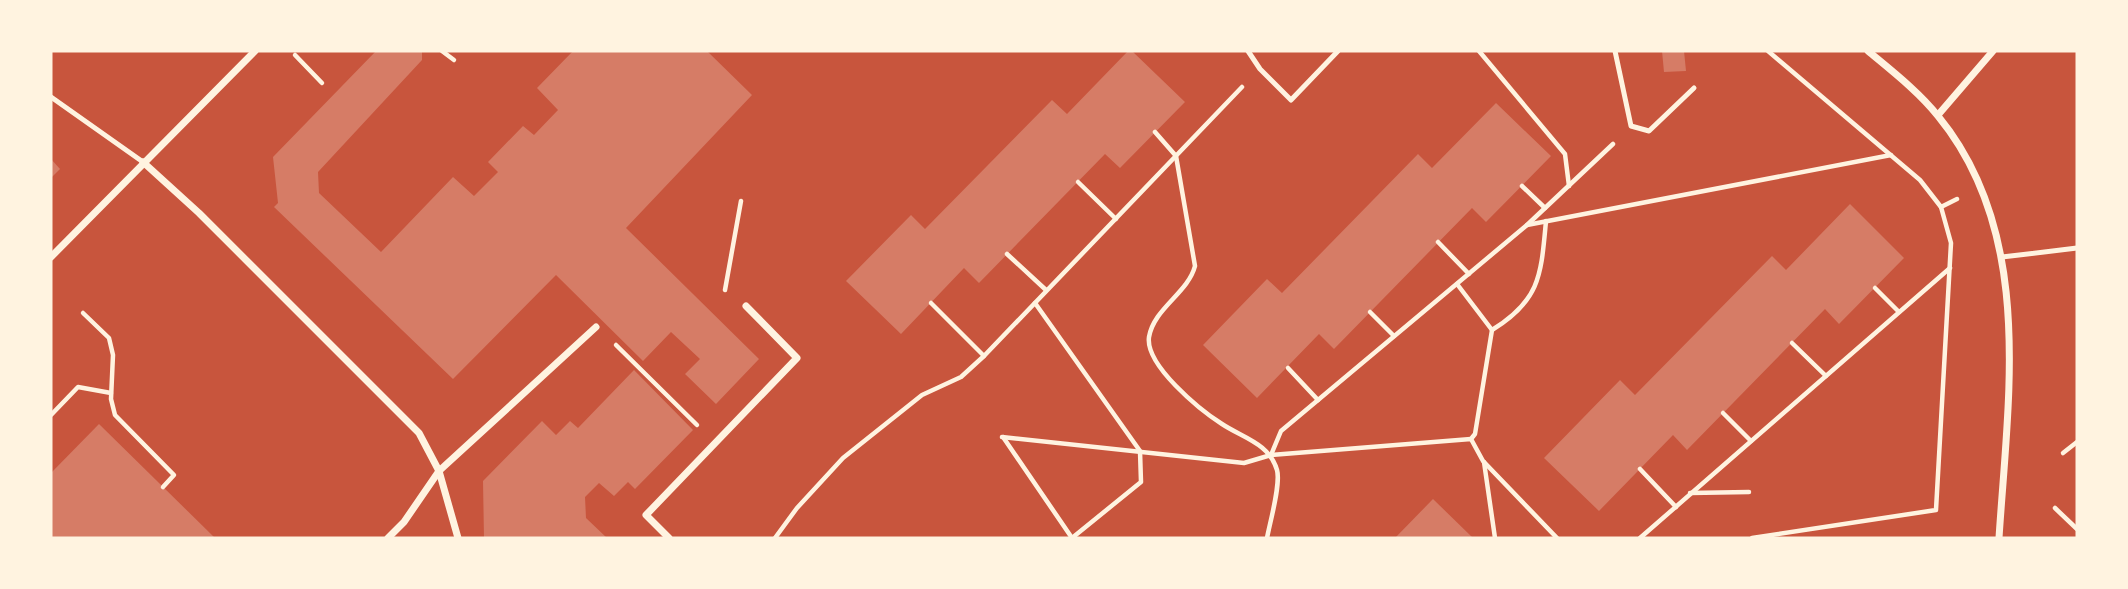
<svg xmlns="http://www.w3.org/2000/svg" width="2128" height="589" font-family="Poppins,sans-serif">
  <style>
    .building { fill: #d67c66 }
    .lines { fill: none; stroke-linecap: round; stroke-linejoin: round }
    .path { stroke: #fff3e0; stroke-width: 4.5 }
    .service { stroke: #fff3e0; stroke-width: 5 }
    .minor { stroke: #fff3e0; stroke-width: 7 }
  </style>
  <rect width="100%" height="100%" fill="#c8553d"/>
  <g class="building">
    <polygon points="376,51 422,51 422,60 318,172 319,193 381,252 453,177 474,196 498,172 488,162 523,126 534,135 558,110 537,88 573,51 707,51 752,95 626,228 759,359 716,404 685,374 700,359 671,332 643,361 556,275 453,379 274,207 278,203 273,157"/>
    <polygon points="1128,51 1132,51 1185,102 1120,168 1105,154 979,283 964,268 901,334 846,281 911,215 925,229 1052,100 1067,114"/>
    <polygon points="1662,51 1684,51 1686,71 1664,72"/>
    <polygon points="1496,103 1551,156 1486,222 1472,208 1334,349 1319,334 1257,398 1203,345 1267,279 1282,293 1418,154 1432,168"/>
    <polygon points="51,159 60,169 51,178"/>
    <polygon points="1850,204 1904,258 1839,324 1825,309 1687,450 1673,435 1599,511 1544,458 1620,380 1635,395 1772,256 1786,270"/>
    <polygon points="634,370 693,430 635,489 628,482 614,496 599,483 585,497 586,518 607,538 484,538 483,481 542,421 556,435 570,421 578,428"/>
    <polygon points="99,424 215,538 51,538 51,473"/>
    <polygon points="1433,499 1473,538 1395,538"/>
  </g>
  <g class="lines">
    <g class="path">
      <polyline points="442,51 454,60"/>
      <polyline points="1479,51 1565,154 1569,186"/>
      <polyline points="1768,51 1920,180 1941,207 1957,199"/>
      <polyline points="295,55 322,83"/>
      <path d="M1155 132 1176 156 1195 266C1188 293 1154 308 1149 337 1145 365 1200 410 1222 424 1243 438 1269 443 1277 470 1281 484 1270 522 1267 538"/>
      <polyline points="1078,182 1116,219"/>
      <polyline points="1522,186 1545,208"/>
      <polyline points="1527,225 1891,155"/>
      <polyline points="1438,242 1469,274"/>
      <polyline points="1007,254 1046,290"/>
      <polyline points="1457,284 1492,330 1475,434 1471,439"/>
      <polyline points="1875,288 1899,312"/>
      <polyline points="725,290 741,201"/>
      <polyline points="931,303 984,356"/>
      <polyline points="1035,303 1140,451 1141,482 1072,538"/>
      <polyline points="1370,312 1394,336"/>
      <polyline points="83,313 109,338 113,355 111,399 115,415 174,475 163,487"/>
      <path d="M1492 330C1541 300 1541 274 1546 221"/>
      <polyline points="1792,343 1826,376"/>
      <polyline points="616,345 697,425"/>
      <polyline points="1288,368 1318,400"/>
      <polyline points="1723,413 1751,441"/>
      <polyline points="51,415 78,387 111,393"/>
      <polyline points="1002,437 1244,463 1271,455 1471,439 1483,461 1557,538"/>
      <polyline points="1003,437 1072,538"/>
      <polyline points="2063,453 2077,442"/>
      <polyline points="1271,455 1281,431 1527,225 1613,144"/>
      <polyline points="1484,462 1495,538"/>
      <polyline points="1640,469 1676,507"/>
      <polyline points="1690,493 1749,492"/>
      <polyline points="2055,508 2077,529"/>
      <polyline points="775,538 797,508 843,458 922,395 961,377 984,356 1242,87"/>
      <polyline points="1640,538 1950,268"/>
      <polyline points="1752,538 1936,510 1951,243 1941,207"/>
    </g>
    <g class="service">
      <polyline points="1248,51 1260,69 1291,100 1338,51"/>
      <polyline points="1615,51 1631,126 1649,131 1694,88"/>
      <polyline points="51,97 143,162"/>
      <polyline points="2002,257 2077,248"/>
    </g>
    <g class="minor">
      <path d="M1868 51C1892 71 1919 92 1938 116 2035 234 2008 397 1999 538"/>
      <polyline points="1938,115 1993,51"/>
      <polyline points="143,162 199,213 419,433 439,471 458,538"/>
      <polyline points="51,257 255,51"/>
      <polyline points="388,538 404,522 439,471 596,327"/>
      <polyline points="669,538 646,515 797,358 746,306"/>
    </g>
  </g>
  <rect width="2128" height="589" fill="none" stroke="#fff3e0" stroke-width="105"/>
</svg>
